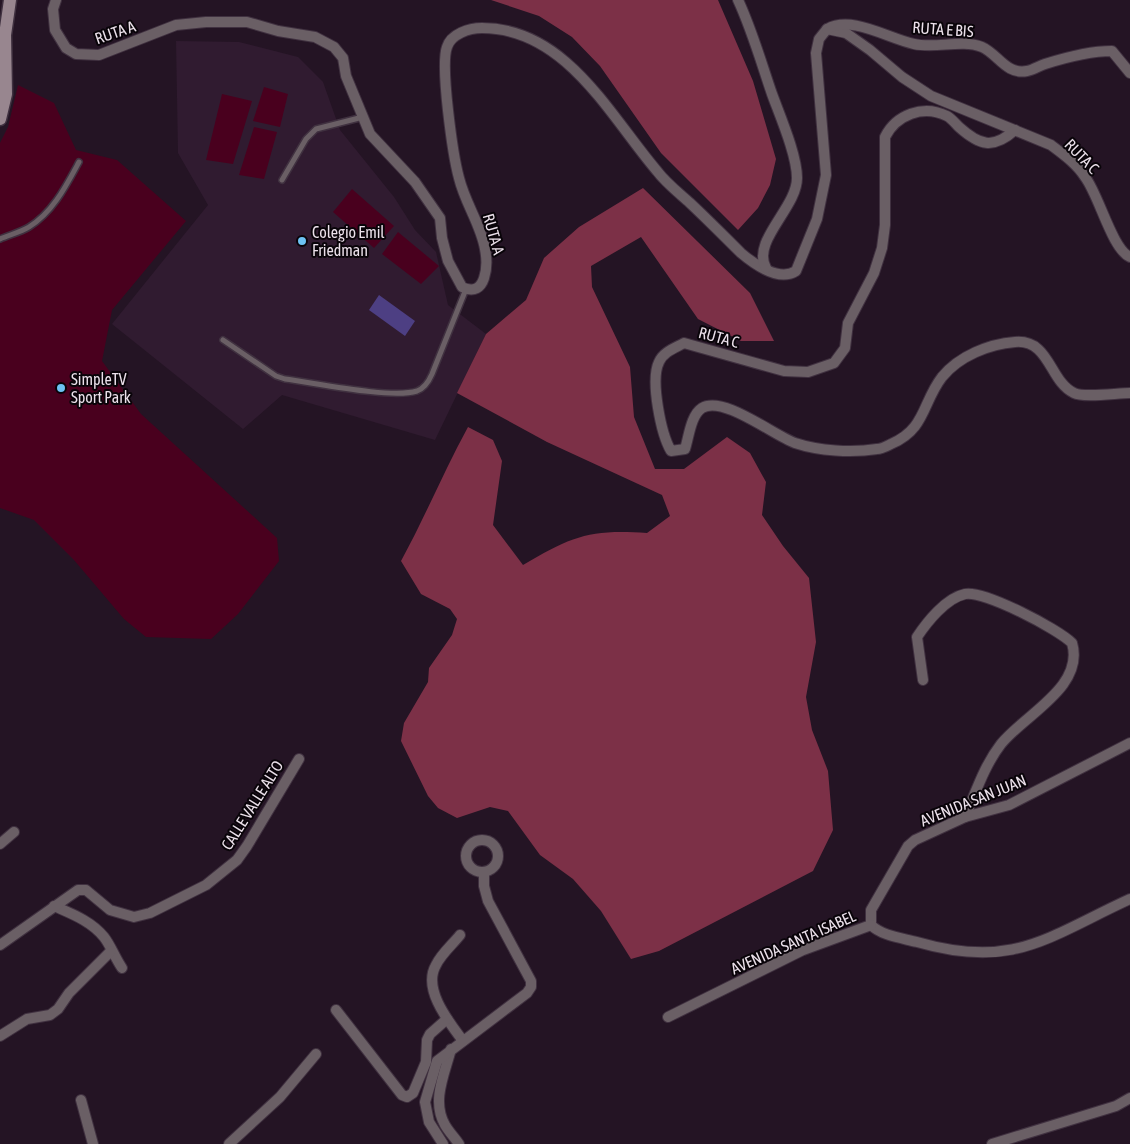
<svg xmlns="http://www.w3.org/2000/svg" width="1130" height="1144" font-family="'Asap Condensed',sans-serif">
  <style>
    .built { fill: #301b30 }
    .green { fill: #49001e }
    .forest { fill: #7c3047 }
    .water { fill: #4d3f83 }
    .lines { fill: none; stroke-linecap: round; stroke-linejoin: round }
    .service-casing { stroke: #403140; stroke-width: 8 }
    .minor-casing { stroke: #403140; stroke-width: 12 }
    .secondary-casing { stroke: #403140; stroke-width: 15 }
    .service { stroke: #6a5f65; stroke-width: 5 }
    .minor { stroke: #6a5f65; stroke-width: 10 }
    .secondary { stroke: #98868f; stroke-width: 12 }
    .poi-dot { fill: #6dc2f3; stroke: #090409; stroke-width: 2 }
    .labels { text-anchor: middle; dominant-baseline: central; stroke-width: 4; stroke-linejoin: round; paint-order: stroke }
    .street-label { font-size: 16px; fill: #ebe0ea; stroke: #090409 }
    .poi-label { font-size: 16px; fill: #ebe0ea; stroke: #090409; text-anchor: start }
  </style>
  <rect width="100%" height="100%" fill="#241424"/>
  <polygon class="built" points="176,41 239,42 298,57 323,82 340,130 394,197 415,230 436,252 448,305 486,334 435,440 282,395 243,429 112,324 208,205 178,153"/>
  <g class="green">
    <polygon points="18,85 54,103 76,150 117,160 186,221 112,310 102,361 141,414 277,538 279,561 238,614 211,639 146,637 124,619 74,560 34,520 0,508 0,143 8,127"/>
    <polygon points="264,87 288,94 280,127 253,121"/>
    <polygon points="222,94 252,101 233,164 206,160"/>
    <polygon points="254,127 277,132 264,179 239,175"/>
    <polygon points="352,189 394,226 374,248 333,212"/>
    <polygon points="398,232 439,266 421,284 382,254"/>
  </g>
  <g class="forest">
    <polygon points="491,0 718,0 753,81 776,159 770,185 758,208 738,230 661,153 600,66 572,37 539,16"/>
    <path d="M643 188 750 293 774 341H741L698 319 641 237 591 266 592 287 630 367 634 417 655 469H684L727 437 750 453 766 482 762 515 783 546 809 578 816 642 806 697 812 730 828 771 833 830 813 871 659 951 631 959 601 911 573 879 540 855 508 811 490 807 457 818 438 808 428 796 401 741 404 723 428 682 429 668 452 635 457 619 450 609 421 594 401 561C425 517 444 471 468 427L493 440 502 461 493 525 523 565C572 536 590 529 647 533L670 516 662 495 547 442 457 393 486 334 526 300 544 258 579 227Z"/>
  </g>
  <polygon class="water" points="379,295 415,321 405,336 369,310"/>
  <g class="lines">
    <g class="service-casing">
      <g id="service">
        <polyline points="282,180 306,139 316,129 363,117"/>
        <path d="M0 239C9 235 21 232 29 227 53 212 66 186 79 162"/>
        <path d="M223 340 276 376 285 379C316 383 391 399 417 391 425 388 429 381 432 374L466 289"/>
      </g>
    </g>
    <g class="minor-casing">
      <g id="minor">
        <path d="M56 0 53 9 55 30 66 48 76 54 99 55 176 25 206 22H247L278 31 315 37 334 47 343 58 346 76 370 134 415 182 440 218 442 238 448 261 462 287C487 299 488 264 485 249 481 225 465 203 459 178 453 156 440 66 447 47 451 34 469 28 482 28 566 28 610 116 657 171 666 183 679 193 690 203 707 219 724 236 741 253 754 264 779 282 796 271L817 219 826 175 816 53 819 39 827 29 846 33 870 50 902 77 931 96 1051 145C1063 154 1077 164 1085 177 1099 195 1112 249 1130 257"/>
        <path d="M738 0C752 30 761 62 772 94 780 116 797 155 797 178 797 208 751 241 766 268"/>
        <path d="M827 29C852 15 887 38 914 44 936 49 961 39 982 47 998 54 1006 75 1027 71 1033 70 1039 66 1045 64 1067 57 1089 51 1112 51L1130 73"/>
        <path d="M1015 130C993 150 979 145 959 127 955 123 951 118 947 116 923 104 896 115 885 137V225L882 248 874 273 848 323 845 348 834 363 808 372 784 371 684 343C675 348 663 352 659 362 650 380 661 434 671 451L685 449C689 436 691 415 702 408 723 395 773 435 795 443 819 451 852 453 877 449 882 449 887 446 891 444 926 429 922 403 942 377 959 356 989 344 1015 342 1050 339 1049 381 1074 393 1084 398 1117 393 1130 393"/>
        <path d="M923 680 917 637C927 622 946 598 965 594 984 590 1058 629 1072 643 1085 687 1024 715 1001 744 984 766 976 792 965 817"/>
        <circle cx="482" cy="856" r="16"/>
        <polyline points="0,844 14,832"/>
        <path d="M54 906C72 914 91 921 104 937 111 946 115 958 122 968"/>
        <polyline points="871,925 871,910 908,846 915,840 965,817 1009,805 1130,743"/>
        <path d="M871 925C882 936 902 938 917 942 1014 970 1047 937 1130 899"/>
        <path d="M460 935C453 944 441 954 436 965 422 989 449 1022 463 1041"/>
        <polyline points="0,945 78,890 86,890 110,910 134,917 150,913 206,885 237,860 247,846 299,759"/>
        <polyline points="336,1010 402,1095 407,1097 413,1093 426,1062 427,1040 430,1034 447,1019"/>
        <polyline points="668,1017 803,950 871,925"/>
        <polyline points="0,1036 27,1019 50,1015 58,1009 69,993 111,951"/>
        <path d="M451 1049C445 1073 431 1101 445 1125 449 1132 455 1138 459 1144"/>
        <polyline points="81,1100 93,1144"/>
        <polyline points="229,1144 280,1097 316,1054"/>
        <polyline points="443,1144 429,1122 425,1102 437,1061 527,993 531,987 531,981 488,901 484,886 484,872"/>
        <polyline points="992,1144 1116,1106 1130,1098"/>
      </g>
    </g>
    <g class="secondary-casing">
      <polyline id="secondary" points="0,119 6,94 5,35 10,0"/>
    </g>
    <use href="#service" class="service"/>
    <use href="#minor" class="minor"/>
    <use href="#secondary" class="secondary"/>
  </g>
  <g class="poi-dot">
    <circle cx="302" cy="241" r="5"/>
    <circle cx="61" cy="388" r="5"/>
  </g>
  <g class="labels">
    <g class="street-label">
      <text transform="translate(943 29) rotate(4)">RUTA E BIS</text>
      <text transform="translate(115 32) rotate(-19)">RUTA A</text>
      <text transform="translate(1082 156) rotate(46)">RUTA C</text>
      <text transform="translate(494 234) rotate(74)">RUTA A</text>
      <text transform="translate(719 337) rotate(15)">RUTA C</text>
      <text transform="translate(973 800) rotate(-22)">AVENIDA SAN JUAN</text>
      <text transform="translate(252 805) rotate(-58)">CALLE VALLE ALTO</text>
      <text transform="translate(793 942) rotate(-24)">AVENIDA SANTA ISABEL</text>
    </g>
    <g class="poi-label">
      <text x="312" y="232">Colegio Emil<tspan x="312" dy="18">Friedman</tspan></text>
      <text x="71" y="379">SimpleTV<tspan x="71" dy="18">Sport Park</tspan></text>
    </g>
  </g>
</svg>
